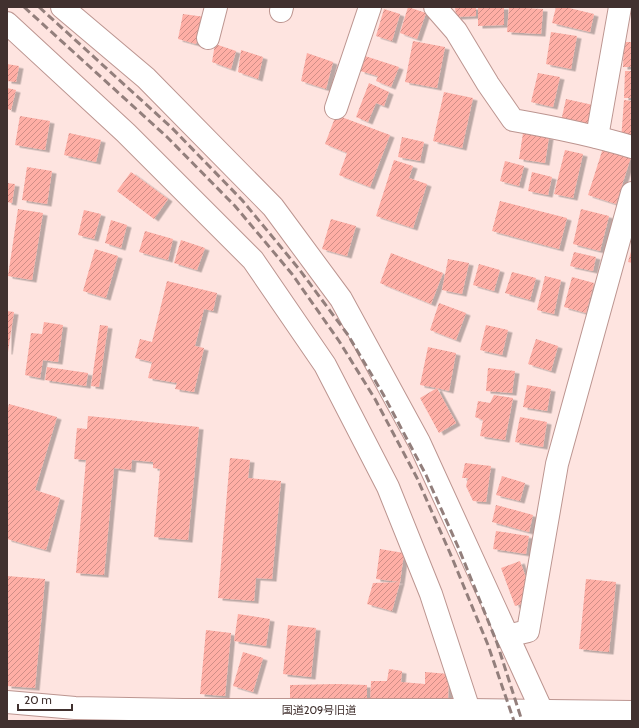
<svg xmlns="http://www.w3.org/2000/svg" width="639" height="728" font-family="Cabin,'Noto Sans JP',sans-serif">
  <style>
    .building { fill: url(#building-hatch); filter: url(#shadow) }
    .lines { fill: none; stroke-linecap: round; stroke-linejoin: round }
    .minor-casing { stroke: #bc9590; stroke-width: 24 }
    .minor { stroke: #fff; stroke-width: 22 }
    .rail { stroke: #937f7c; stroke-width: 3; stroke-dasharray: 8 4; stroke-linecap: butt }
    .labels { text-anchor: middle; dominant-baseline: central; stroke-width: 4; stroke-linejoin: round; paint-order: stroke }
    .street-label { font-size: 11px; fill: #41312f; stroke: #fff }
  </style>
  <defs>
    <pattern id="building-hatch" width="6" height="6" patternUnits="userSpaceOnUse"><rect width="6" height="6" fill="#feaea5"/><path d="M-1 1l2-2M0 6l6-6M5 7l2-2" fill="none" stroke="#cf8e87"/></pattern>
    <filter id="shadow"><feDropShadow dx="4.5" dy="2.5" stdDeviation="0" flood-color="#0004"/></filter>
  </defs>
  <rect width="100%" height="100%" fill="#fee4e0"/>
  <g class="building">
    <polygon points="408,7 426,13 417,39 400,33"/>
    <polygon points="455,7 476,7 476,16 456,17"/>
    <polygon points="478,7 504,7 504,25 478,26"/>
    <polygon points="509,7 543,9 541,34 507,32"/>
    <polygon points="556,7 565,7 594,14 590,32 552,23"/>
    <polygon points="384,9 400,14 392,41 376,36"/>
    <polygon points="183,14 205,17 196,44 178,39"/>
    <polygon points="551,32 577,36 571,69 546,64"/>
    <polygon points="413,41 445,47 437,88 405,82"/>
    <polygon points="624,42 632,42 632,67 623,67"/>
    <polygon points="215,44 236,51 231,69 212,62"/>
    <polygon points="241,50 263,57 258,79 238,72"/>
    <polygon points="307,53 333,62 326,89 301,81"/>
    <polygon points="365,56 399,67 391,87 376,81 378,76 360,71"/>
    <polygon points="7,64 19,66 16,82 7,81"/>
    <polygon points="625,71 632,71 632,98 624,98"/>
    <polygon points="538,73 560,77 553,107 531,102"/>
    <polygon points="369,83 389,92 384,106 376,103 368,122 356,117"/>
    <polygon points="7,88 16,90 11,110 7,109"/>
    <polygon points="444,92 473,98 462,148 433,141"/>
    <polygon points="566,99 593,105 588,127 561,121"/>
    <polygon points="624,100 632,101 632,141 621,140"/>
    <polygon points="336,115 390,135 370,187 339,175 347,153 325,144"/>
    <polygon points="20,116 50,121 45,150 15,145"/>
    <polygon points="69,133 101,140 96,162 64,155"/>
    <polygon points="523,133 549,137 545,163 519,159"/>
    <polygon points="402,137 424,142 420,161 398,157"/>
    <polygon points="603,148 631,157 616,204 588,195"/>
    <polygon points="565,150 583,154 573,198 554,194"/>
    <polygon points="394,160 413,166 409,178 427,184 413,228 376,216"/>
    <polygon points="505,161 524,166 519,186 500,181"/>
    <polygon points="27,167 52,171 47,204 22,200"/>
    <polygon points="131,172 168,199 154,219 117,191"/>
    <polygon points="532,172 552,177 548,195 528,191"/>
    <polygon points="7,183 15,184 12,203 7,202"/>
    <polygon points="500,201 567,218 559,249 492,231"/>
    <polygon points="18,209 43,213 32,280 8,276"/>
    <polygon points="581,209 609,216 600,251 573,244"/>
    <polygon points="84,210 101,214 94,239 78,235"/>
    <polygon points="331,219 356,226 347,256 322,249"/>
    <polygon points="111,220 127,225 121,248 105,243"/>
    <polygon points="145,231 173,239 168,260 139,252"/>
    <polygon points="181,240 205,248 197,270 174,263"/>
    <polygon points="632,248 632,263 628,262"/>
    <polygon points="95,249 118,256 106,298 83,291"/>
    <polygon points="574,252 596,257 593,271 570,266"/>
    <polygon points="391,253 443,273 431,304 380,283"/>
    <polygon points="448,259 469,263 462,294 442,290"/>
    <polygon points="479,264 500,270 494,291 473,285"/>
    <polygon points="512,272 536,278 530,300 505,293"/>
    <polygon points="545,276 561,280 554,314 537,310"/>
    <polygon points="572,277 594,283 586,313 564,307"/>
    <polygon points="167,281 217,293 213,311 204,309 195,346 204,348 194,392 175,389 177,383 148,378 152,362 135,358 140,339 152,342"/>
    <polygon points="439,303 466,313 456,340 430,330"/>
    <polygon points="7,311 14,312 8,352 7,352"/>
    <polygon points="44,322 63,325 58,362 43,360 40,378 25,375 31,333 42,334"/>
    <polygon points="100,325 108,326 99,387 91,386"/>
    <polygon points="486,325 508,330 502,355 480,350"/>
    <polygon points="536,339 558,346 551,371 528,364"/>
    <polygon points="428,347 456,353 449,391 437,388 456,423 439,433 420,398 437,388 420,385"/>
    <polygon points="47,367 88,373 86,386 45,380"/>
    <polygon points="488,368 515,371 512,393 486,391"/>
    <polygon points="527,385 551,389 547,411 523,407"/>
    <polygon points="494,395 513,398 505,440 480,436 483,420 475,417 478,401 490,403"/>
    <polygon points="9,404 57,417 35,490 60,498 46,550 7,539 7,412"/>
    <polygon points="88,416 199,427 188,540 154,537 160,469 153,468 153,462 132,460 131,470 114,468 104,575 76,573 86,460 74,459 77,428 87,429"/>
    <polygon points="520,417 547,422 543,447 515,442"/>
    <polygon points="230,458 250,460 248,478 281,481 272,579 256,578 254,601 218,598"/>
    <polygon points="465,463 491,466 486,502 473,501 466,486 468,478 462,478"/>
    <polygon points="502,476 525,483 520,501 496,495"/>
    <polygon points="496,505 533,515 529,532 492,522"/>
    <polygon points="496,531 529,536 526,554 493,549"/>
    <polygon points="380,549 404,553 400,582 376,579"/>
    <polygon points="520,561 529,586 523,588 528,602 515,606 501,568"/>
    <polygon points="7,576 45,579 35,688 7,686"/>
    <polygon points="586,579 616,582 609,652 579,649"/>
    <polygon points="400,582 392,611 367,604 373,583"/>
    <polygon points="238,614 270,619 266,646 234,641"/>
    <polygon points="288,625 316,628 311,677 283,674"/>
    <polygon points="206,630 231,633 225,696 200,694"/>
    <polygon points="243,652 263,658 253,692 233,686"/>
    <polygon points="389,669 402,671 401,682 425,684 425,672 449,674 448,699 424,698 423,703 370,704 371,681 387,681"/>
    <polygon points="338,684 367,685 367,701 290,701 290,685"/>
  </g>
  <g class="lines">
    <g class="minor-casing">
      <g id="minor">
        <polyline points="62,7 146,78 273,207 341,299 419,442 542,711"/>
        <path d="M435 7 456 31 488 84 513 120C553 127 593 135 632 147"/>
        <polyline points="281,11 282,7"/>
        <polyline points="7,23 126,133 253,260 325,365 388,487 431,594 469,710 471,721"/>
        <polyline points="208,38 216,7"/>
        <polyline points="336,108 370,7"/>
        <polyline points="597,137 620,7"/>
        <polyline points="507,636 528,631 557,464 632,193"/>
        <polyline points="7,702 75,708 183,710 469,710 632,712"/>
      </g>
    </g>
    <use href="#minor" class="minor"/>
    <g class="rail">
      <polyline points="24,7 167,137 235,206 292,274 339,341 375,399 417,478 450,553 488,645 514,721"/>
      <polyline points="39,7 172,128 242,200 299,269 348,335 383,394 426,475 459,549 497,643 522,721"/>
    </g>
  </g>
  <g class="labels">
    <g class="street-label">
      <text x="319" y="710">国道209号旧道</text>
    </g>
  </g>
  <rect width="639" height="728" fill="none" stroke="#41312f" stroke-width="16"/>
  <path d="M18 704v6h54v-6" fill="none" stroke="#41312f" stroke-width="2"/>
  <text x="24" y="704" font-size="12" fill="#41312f" stroke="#ffffff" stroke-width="3" paint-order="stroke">20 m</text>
</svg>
